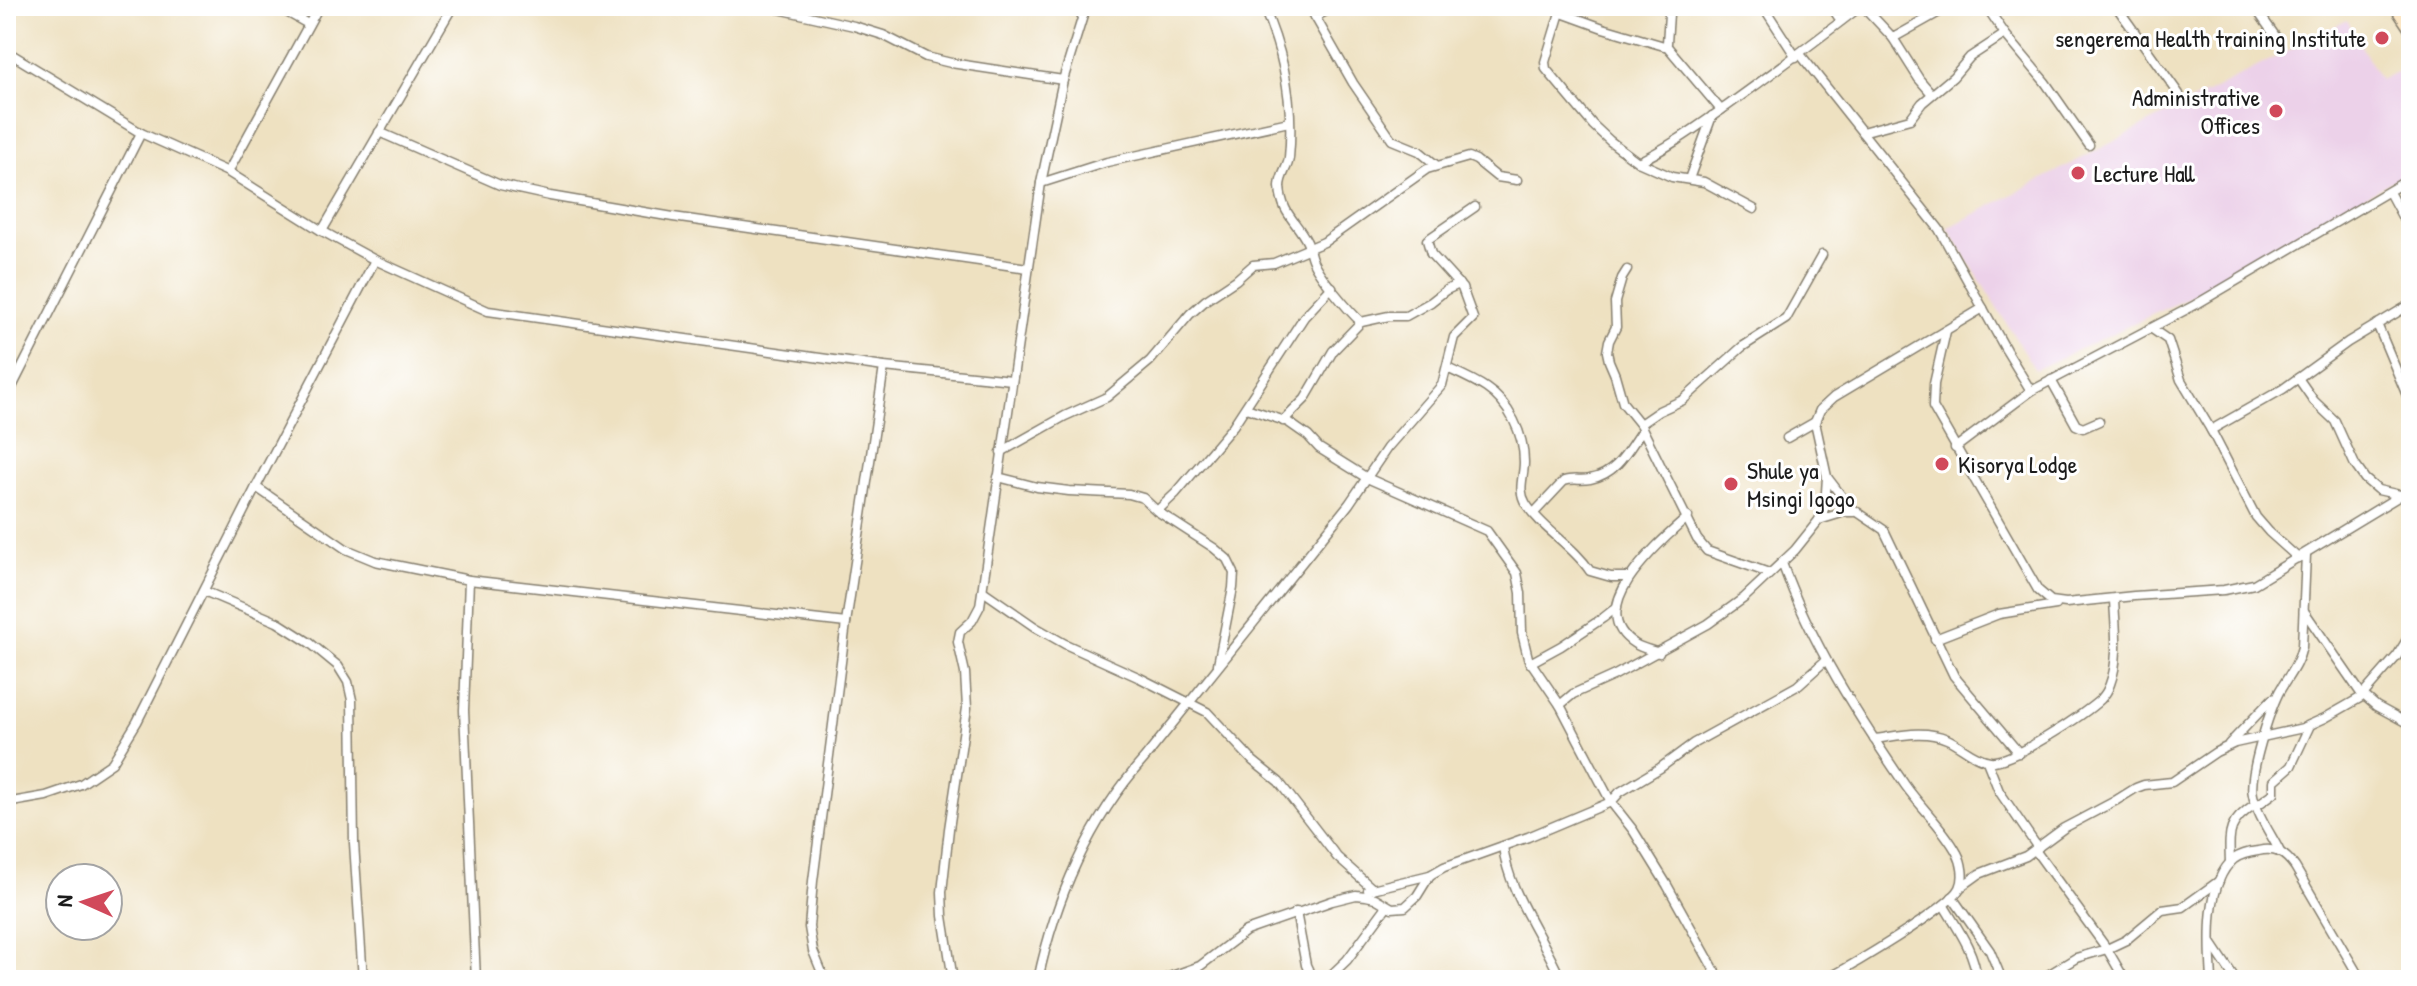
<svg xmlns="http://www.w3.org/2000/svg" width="2417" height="986" font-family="'Patrick Hand',sans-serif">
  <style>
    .built { fill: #ecd1e9 }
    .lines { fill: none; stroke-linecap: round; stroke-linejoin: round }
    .street-casing { stroke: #857e6e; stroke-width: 11 }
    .secondary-casing { stroke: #857e6e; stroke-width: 14 }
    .street { stroke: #fff; stroke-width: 8 }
    .secondary { stroke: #fbe6c4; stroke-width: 11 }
    .poi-dot { fill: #d1495b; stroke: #fff; stroke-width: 3 }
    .labels { text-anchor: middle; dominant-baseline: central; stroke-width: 6; stroke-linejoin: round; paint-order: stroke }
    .poi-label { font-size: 24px; fill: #1c1c1c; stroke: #fff; text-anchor: start }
  </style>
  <rect width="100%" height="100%" fill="#fff"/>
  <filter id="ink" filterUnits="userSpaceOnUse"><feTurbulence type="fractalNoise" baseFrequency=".0125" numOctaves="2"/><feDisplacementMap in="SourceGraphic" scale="16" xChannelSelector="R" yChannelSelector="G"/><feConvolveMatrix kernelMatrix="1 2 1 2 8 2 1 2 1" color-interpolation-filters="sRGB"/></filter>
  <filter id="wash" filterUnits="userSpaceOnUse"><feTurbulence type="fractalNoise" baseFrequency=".006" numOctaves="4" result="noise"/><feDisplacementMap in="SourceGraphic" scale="32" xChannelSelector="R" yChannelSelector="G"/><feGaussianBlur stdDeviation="1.8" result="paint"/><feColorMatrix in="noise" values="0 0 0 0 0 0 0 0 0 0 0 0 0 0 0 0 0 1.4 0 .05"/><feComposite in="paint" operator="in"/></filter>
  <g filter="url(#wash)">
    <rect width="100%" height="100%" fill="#eee1c1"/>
    <polygon class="built" points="2347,20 2380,80 2410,65 2411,67 2411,170 2194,295 2035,370 1948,228"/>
  </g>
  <g filter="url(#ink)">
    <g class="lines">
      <g class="street-casing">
        <g id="street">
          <polyline points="276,6 308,24"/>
          <polyline points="765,6 854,26 883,35 926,57 951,63 1063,80"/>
          <path d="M1263 6C1284 53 1294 106 1289 158 1288 168 1280 175 1280 187 1282 215 1296 220 1307 242 1309 247 1310 254 1312 259 1318 275 1349 311 1361 322"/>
          <polyline points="1309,6 1353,83 1392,140 1419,151 1436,165"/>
          <polyline points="1562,6 1545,62 1546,69 1593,125 1610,141 1638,162 1672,177 1704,182 1754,209"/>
          <polyline points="1763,6 1796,57"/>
          <polyline points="1831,6 1841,21"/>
          <polyline points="1863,6 1893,38 1950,6"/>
          <polyline points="1986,6 2005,34 2045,82 2089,145"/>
          <polyline points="2116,6 2179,94"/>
          <polyline points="2254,6 2278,40"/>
          <polyline points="1559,12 1603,28 1664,46 1667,43 1669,14 1672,6"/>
          <polyline points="1315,17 1336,6"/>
          <polyline points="1893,38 1919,79 1932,94"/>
          <polyline points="1666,45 1721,110"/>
          <polyline points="6,51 141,133 228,172 322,231 375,260 488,311 884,367 1012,380"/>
          <polyline points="1800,54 1939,229 2006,350 2031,391"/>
          <polyline points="379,132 500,185 550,196 673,217 1028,268"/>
          <polyline points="1862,132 1910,119 1922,103 1953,77 1970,57 2005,34"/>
          <path d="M1638 162C1670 147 1698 126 1727 106 1773 73 1817 40 1861 6"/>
          <polyline points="228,172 319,6"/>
          <polyline points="1689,179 1712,116"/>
          <polyline points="1041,183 1107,162 1289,122"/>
          <polyline points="2389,192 2411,233"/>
          <polyline points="322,231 453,6"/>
          <polyline points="1627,270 1622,278 1615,302 1616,327 1609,341 1607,352 1609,361 1615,375 1623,403 1640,424 1697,539 1707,551 1769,573"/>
          <polyline points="2377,324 2411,405"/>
          <polyline points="2152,329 2168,340 2181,380 2211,430 2256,517 2269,532 2298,558"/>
          <polyline points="1946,331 1934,384 1933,407 2038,590 2051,601 2066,603 2134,596 2224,590 2254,584 2411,489"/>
          <path d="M1447 368C1460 374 1474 380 1486 388 1509 403 1524 434 1524 462 1524 478 1517 489 1526 504 1543 530 1573 545 1590 571L1611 577H1629"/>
          <polyline points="2298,378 2314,401 2335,421 2355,465 2365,479 2378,490 2400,495"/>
          <polyline points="2051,380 2076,425 2083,428 2099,421"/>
          <polyline points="6,399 141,133"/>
          <polyline points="1246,408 1288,422 1308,436 1319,448 1367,478 1487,531 1517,573 1521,593 1522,633 1528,658 1560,705"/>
          <polyline points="1283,421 1305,399 1333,351 1361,322 1389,316 1406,316 1431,302 1446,290 1459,284"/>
          <polyline points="1640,424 1659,411 1683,400 1742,347 1786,319 1822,255"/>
          <polyline points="2211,430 2283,389 2348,342 2411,304"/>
          <polyline points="1787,438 1815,422"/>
          <polyline points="1955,448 2031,391 2195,305 2411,178"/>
          <polyline points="1001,452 1065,416 1107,397 1150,361 1190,314 1206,300 1236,280 1253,265 1274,263 1324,242 1427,169 1469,157 1476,160 1497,177 1517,180"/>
          <polyline points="998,477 1037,487 1069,491 1129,494 1143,498 1157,511 1214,548 1227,559 1234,573 1233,588 1218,664"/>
          <polyline points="1827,477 1850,507 1884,530 1954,676 2019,753"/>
          <polyline points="256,487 346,549 375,561 469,580 846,623"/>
          <polyline points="1157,511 1176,493 1233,426 1304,317 1332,287"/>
          <path d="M1534 513 1564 481C1573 478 1581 481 1590 479 1617 474 1628 450 1642 430"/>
          <polyline points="1819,520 1845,512 1854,512"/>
          <path d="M1782 563C1811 643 1857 715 1905 785 1921 808 1944 828 1957 853 1962 862 1965 878 1960 888 1950 908 1849 967 1825 980"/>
          <polyline points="469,580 464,710 476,980"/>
          <polyline points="204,591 277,622 310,643 338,666 348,682 352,700 354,843 363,980"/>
          <polyline points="983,591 1035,627 1065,644 1140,678 1207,712 1253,761 1279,782 1337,857 1373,889"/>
          <polyline points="2304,611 2360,692 2376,706 2411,725"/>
          <polyline points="1935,639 1999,614 2056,605"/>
          <path d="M1659 653C1651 650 1641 648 1635 644 1580 609 1661 541 1688 517"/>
          <polyline points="1825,661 1797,686 1694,743 1660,768 1620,792 1611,802 1560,705 1573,694 1615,675 1708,624 1744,598 1795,550 1819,520 1825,507 1827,477 1815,422 1820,410 1834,397 1983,308"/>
          <polyline points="1530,663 1561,646 1603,618 1617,607"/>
          <path d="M1874 739C1898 736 1924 729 1947 739 1961 745 1974 759 1990 761 2010 764 2085 714 2101 699 2105 695 2108 690 2110 684 2120 658 2115 626 2114 599"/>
          <polyline points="2229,744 2272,699"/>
          <polyline points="1987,761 1999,791 2038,848"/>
          <polyline points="6,803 46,796 81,784 112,763 137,722 256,487 375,260"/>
          <polyline points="2256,806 2274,793 2274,781 2291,766 2310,725"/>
          <path d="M1503 846C1508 893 1543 936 1561 980"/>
          <polyline points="2035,850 2107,949 2125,980"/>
          <path d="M2280 852C2271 834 2257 815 2253 795 2248 776 2270 710 2279 692 2288 676 2298 665 2302 647L2306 554"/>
          <path d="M2230 863C2229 832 2227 823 2255 804"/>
          <polyline points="1961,887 1979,874 2026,856 2064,828 2115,801 2136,788 2144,785 2172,782 2216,752 2235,743 2303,728 2325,718 2360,698 2397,656 2411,633"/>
          <polyline points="1368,890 1430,875"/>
          <polyline points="1952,897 1990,951 2002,980"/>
          <path d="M1944 906C1958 929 1975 952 1977 980"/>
          <polyline points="1296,912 1306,965 1313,980"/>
          <polyline points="2212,944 2236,980"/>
          <polyline points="825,980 813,951 809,927 813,881 846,623 884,367"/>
          <polyline points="953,980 943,916 942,892 949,829 967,708 965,673 958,642 960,632 972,621 980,606 1041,183 1063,80 1086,6"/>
          <path d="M1038 980C1055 900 1089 820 1144 759L1349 504 1387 448 1442 385 1454 337 1473 318 1462 288 1431 254 1427 240 1475 207"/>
          <polyline points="1161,980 1200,966 1246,931 1332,901 1356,895 1366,896 1375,898 1392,908 1405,907 1417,896 1430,875 1444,867 1528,837 1611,802 1633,830 1667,885 1720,980"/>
          <polyline points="1326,980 1347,960 1387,906"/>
          <polyline points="2040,980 2076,958 2107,949 2126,940 2162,910 2183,907 2219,881"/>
          <path d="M2212 980C2210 947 2205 882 2234 859 2241 854 2250 852 2258 851 2276 847 2285 853 2295 867L2361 980"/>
        </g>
      </g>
      <g class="secondary-casing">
        <polyline id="secondary" points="2395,6 2411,30"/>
      </g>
      <use href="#street" class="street"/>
      <use href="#secondary" class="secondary"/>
    </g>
  </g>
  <g class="poi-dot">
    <circle cx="2382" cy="38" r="8"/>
    <circle cx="2276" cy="111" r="8"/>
    <circle cx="2078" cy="173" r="8"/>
    <circle cx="1942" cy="464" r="8"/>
    <circle cx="1731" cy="484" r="8"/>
  </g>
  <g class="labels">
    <g class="poi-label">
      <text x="2366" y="38" text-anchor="end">sengerema Health training Institute</text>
      <text x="2260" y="97" text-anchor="end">Administrative<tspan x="2260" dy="28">Offices</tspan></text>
      <text x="2094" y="173">Lecture Hall</text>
      <text x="1958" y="464">Kisorya Lodge</text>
      <text x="1747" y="470">Shule ya<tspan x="1747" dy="28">Msingi Igogo</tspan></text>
    </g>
  </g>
  <rect width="2417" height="986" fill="none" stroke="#fff" stroke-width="32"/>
  <g transform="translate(84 902) rotate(273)"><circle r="38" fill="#ffffff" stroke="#a4a4a4" stroke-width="2"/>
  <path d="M0-6L14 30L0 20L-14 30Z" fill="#d1495b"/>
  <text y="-12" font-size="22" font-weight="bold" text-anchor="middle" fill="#1c1c1c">N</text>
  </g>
</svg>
